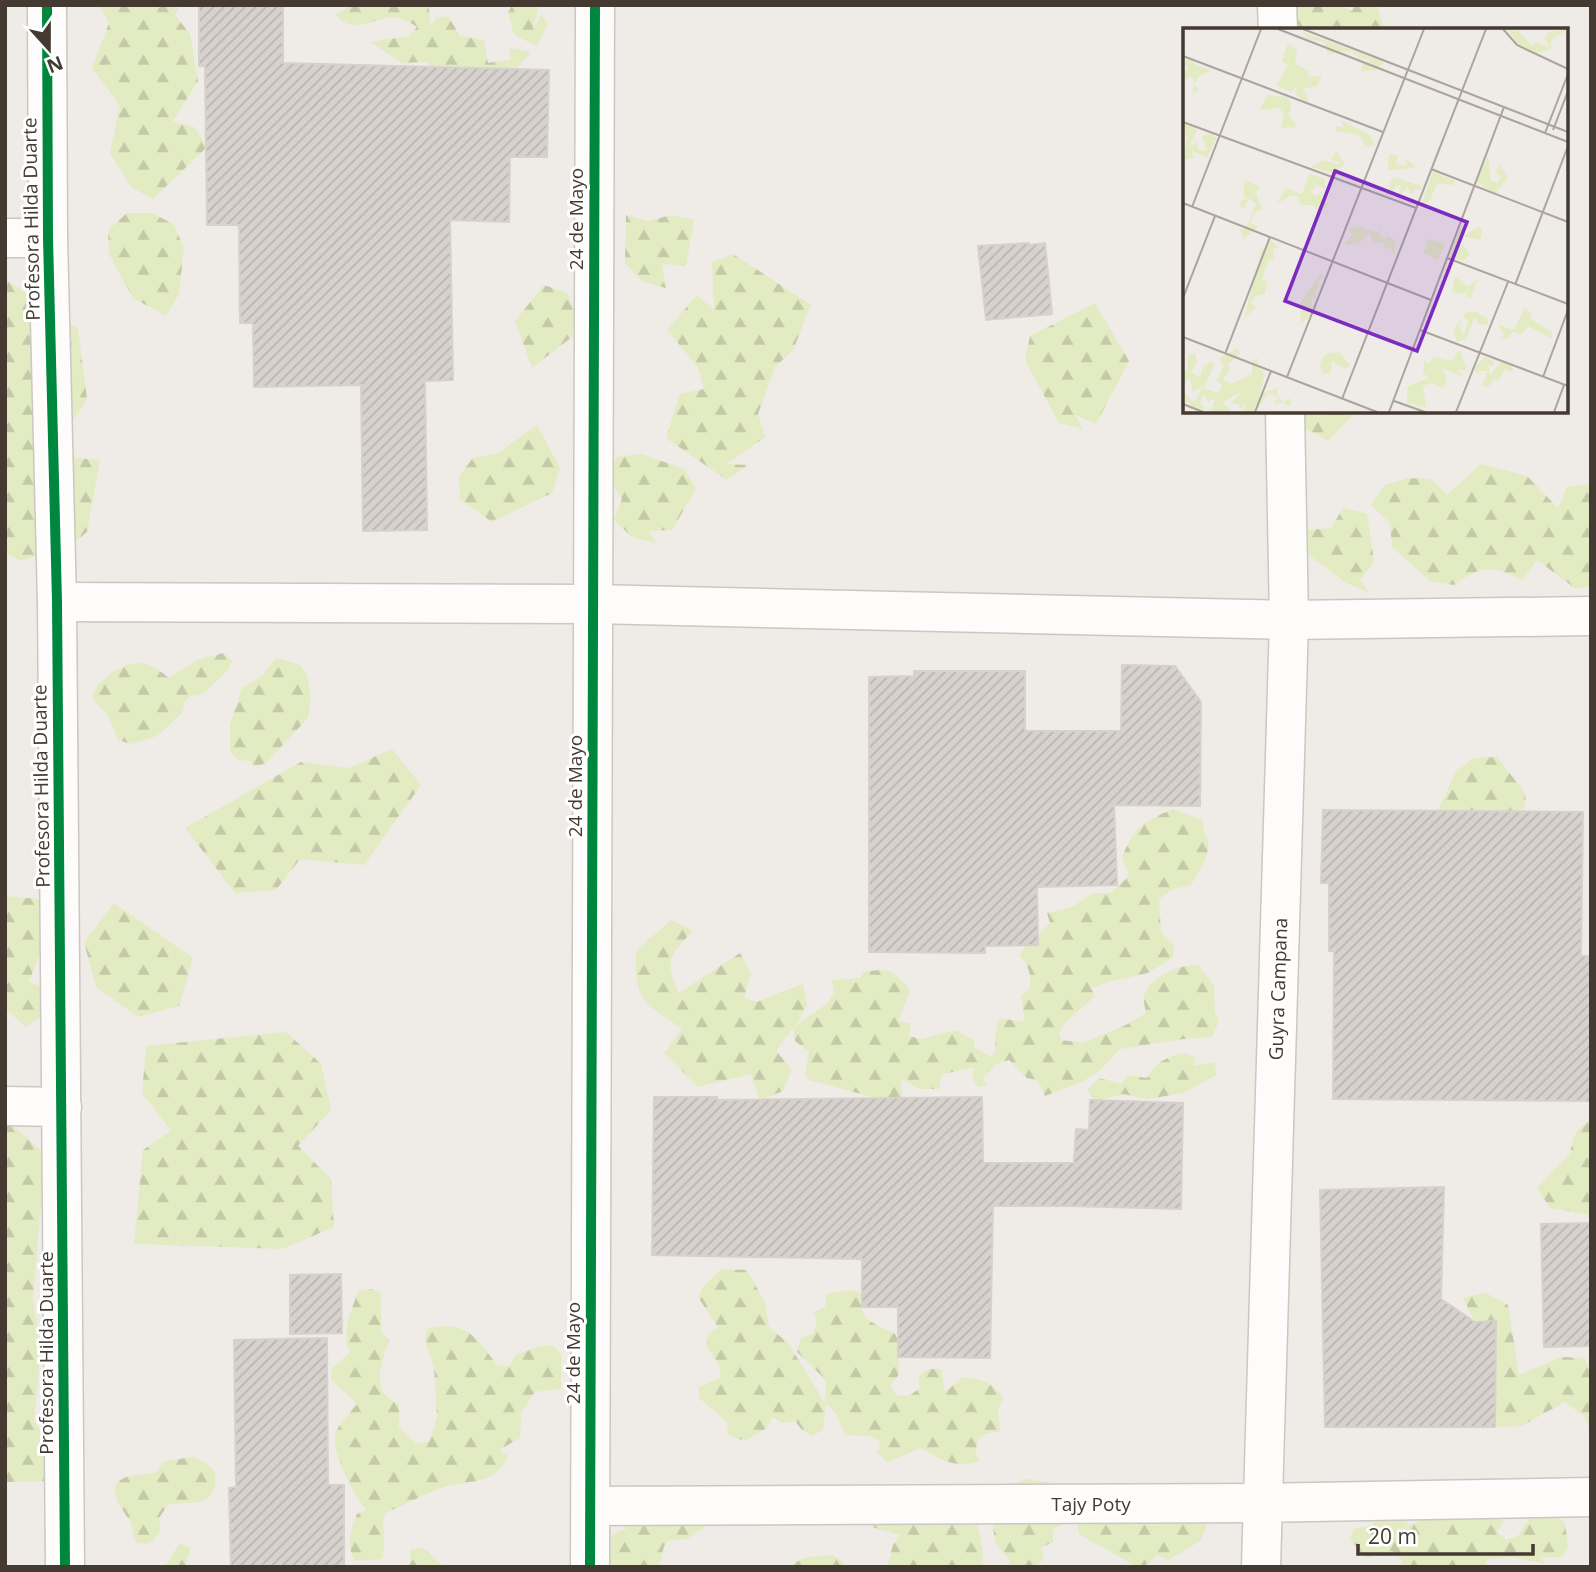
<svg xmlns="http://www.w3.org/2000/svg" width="1596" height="1572" font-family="'Open Sans',sans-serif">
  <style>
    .forest { fill: url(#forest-firs) }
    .building { fill: url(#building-hatch); stroke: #d7d1cc; stroke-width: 2 }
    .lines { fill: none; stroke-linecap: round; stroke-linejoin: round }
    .minor-casing { stroke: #cbc7c2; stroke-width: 41 }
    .minor { stroke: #fdfcfb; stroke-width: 38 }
    .cycleway-casing { stroke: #fff; stroke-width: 15 }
    .cycleway { stroke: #00873e; stroke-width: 10 }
    .labels { text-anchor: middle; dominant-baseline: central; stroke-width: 6; stroke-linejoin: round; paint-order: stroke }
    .street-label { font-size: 19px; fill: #453a32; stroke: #fff }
    .inset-road { fill: none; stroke: #aba49e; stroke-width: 2 }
    .view { fill: #7b2cbf; fill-opacity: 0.15; stroke: #7b2cbf; stroke-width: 3.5 }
    .inset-edge { fill: none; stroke: #453a32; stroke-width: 3.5 }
  </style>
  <defs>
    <pattern id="forest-firs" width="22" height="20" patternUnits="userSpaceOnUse" patternTransform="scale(1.75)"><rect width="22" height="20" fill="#e3ebc3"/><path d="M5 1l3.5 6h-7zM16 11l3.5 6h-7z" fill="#c4caa8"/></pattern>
    <pattern id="building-hatch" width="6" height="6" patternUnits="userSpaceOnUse" patternTransform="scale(1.75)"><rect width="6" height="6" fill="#d7d2cd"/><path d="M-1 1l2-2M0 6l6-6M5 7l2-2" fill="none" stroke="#bab5b0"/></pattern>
  </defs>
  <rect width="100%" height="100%" fill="#efebe6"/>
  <g class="forest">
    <polygon points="99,5 180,5 175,15 190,34 198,81 172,122 194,127 207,147 153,199 131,187 110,153 120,106 92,68 109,23"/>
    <path d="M352 5H429L430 26 436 18 448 16 460 36 484 40 488 63 511 59 509 48 531 52 506 80 434 86 427 62 402 63 371 42 409 36 417 27C381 0 362 43 335 15Z"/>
    <polygon points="512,5 539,5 532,32 541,15 548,24 537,46 514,35 508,13"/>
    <polygon points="1289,5 1340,5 1352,11 1355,5 1377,5 1384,30 1297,30 1299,25 1288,7"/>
    <polygon points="127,213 152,213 173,224 184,247 179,294 166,316 133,298 109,254 108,230"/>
    <polygon points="626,215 649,221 671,215 694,220 686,266 662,264 666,288 642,281 625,263"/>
    <polygon points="733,254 811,305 793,350 775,367 758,414 765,437 727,464 748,465 727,480 666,438 680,394 704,389 698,367 667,330 697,295 714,310 712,262"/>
    <polygon points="5,279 78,329 87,399 60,441 76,458 100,460 87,532 67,548 19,561 5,551"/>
    <polygon points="544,285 567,293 576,315 572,337 532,368 515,321"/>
    <polygon points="1095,303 1129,361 1096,424 1075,415 1083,429 1059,423 1025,360 1030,336"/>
    <polygon points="1279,411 1357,411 1328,441 1283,416"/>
    <polygon points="537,425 560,468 552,493 492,522 460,499 459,476 473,458 498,453"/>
    <polygon points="642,454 684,469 696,489 672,530 648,531 657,543 632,537 614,520 622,499 609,479 616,457"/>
    <path d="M1481 464 1527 476 1558 508 1567 487 1591 484V586L1576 589 1537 560 1522 580C1490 565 1483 564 1454 585L1430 581 1392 547 1390 523 1371 505 1385 485 1408 478 1431 479 1447 495Z"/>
    <polygon points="1343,508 1367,514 1374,561 1360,580 1368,592 1346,583 1306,553 1308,530 1331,528"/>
    <path d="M223 653 233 661 227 671 203 694 190 696 185 701 182 713 157 736 131 744 118 740 109 717 92 698C95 686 99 684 108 676 133 658 146 659 169 678L197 660Z"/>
    <polygon points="276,658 300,665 307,675 311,699 308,718 265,764 253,766 251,761 238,760 230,751 230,725 242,688 262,676"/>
    <polygon points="392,749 421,785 364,865 300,859 276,890 235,893 185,828 301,762 349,768"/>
    <polygon points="1497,757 1526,794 1523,819 1435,816 1456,772 1473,758"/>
    <path d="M1173 809 1203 820C1202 830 1206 833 1208 842 1210 858 1199 871 1191 885L1173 889 1159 899 1161 932 1174 945 1173 957 1148 973 1107 982 1092 988 1095 996C1082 1010 1067 1016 1059 1033L1061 1040 1083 1043 1126 1025 1146 1013C1145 1007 1143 1001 1144 995 1150 977 1180 964 1198 965L1214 986 1215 1012 1219 1021 1212 1037 1184 1039 1120 1049 1099 1071 1082 1082 1045 1096 1037 1080 1027 1078 1009 1060 996 1064 983 1078 987 1086 978 1087 972 1077 974 1067 944 1074 940 1079V1089H918L905 1080 901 1081 902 1096 909 1107 809 1080 805 1075 809 1052 795 1041 793 1028 776 1051 792 1069 783 1091 760 1100 751 1074 698 1087 664 1053 682 1029C643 1001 634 1002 636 951L671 920 693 931C669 955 664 961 679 993L740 953 751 973 744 998 757 1002 803 984 807 1006 795 1026 828 1003 834 992 832 980 861 978V973C890 967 891 969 910 990L898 1021 911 1024 909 1036 921 1039 956 1030 974 1041 975 1048 991 1057 995 1052V1038L999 1018 1025 1022 1021 996 1030 988C1031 972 1029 967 1019 955L1024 948 1033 943 1034 939 1050 923 1047 913 1072 907 1093 893H1111L1129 876 1122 858C1134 827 1143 822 1173 809Z"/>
    <polygon points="5,896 38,899 53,917 29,982 51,990 46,1014 26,1027 9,1012 5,1012"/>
    <polygon points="114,903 193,958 179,1006 138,1017 96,987 84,942"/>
    <polygon points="286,1032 321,1064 331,1110 298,1146 331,1179 334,1227 282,1249 134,1244 143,1150 171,1131 142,1093 146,1046"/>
    <path d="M1185 1053 1195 1058 1194 1066 1215 1062 1216 1075 1183 1093 1148 1099 1123 1094 1095 1101 1088 1089 1099 1078 1121 1084 1129 1075 1147 1078C1154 1063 1168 1056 1185 1053Z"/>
    <polygon points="1591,1119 1591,1215 1550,1208 1537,1188 1569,1155 1576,1132"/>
    <polygon points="5,1121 10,1123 45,1154 33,1300 41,1348 34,1421 62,1461 49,1481 5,1482"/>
    <path d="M721 1269 747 1270 765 1303 769 1327 788 1343 825 1403 826 1380 797 1352 800 1339 812 1334 817 1323 814 1312 825 1307 826 1294 852 1290 862 1294C856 1321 876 1323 895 1334L900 1345 898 1376 890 1385 896 1395 909 1396 920 1388 919 1376 929 1369H941L945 1392 963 1377C981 1380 992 1381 1003 1398L998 1409 1000 1432 987 1433 977 1441 976 1453 979 1461C956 1469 940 1460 921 1448L887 1462 877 1453 881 1442 871 1436 845 1435 836 1413 826 1404 823 1430 812 1436 802 1430 795 1421 783 1423 772 1417 767 1428 745 1441 728 1435 727 1422 699 1398V1387L720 1378V1366L706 1346 708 1335 718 1327 698 1297 704 1286Z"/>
    <path d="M371 1289 381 1293V1331L389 1340C382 1364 368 1392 399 1404V1427L416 1444 429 1441 437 1418 434 1367 425 1341 427 1329C466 1318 477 1339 498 1366H509L516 1355 540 1346H553L561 1353V1389L535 1392 521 1413 520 1438 499 1450 508 1456C495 1487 467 1479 441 1488 422 1495 404 1505 385 1513 380 1529 388 1544 381 1559L355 1561C346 1545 350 1531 357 1514L367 1510C355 1498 332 1453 335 1436 337 1425 350 1413 357 1404L331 1379 332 1368 350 1353C341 1331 351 1313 358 1291Z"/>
    <polygon points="1486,1293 1508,1305 1519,1375 1561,1357 1585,1358 1591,1376 1591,1432 1584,1416 1565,1402 1521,1426 1495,1427 1482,1411 1475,1322 1463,1298"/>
    <path d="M195 1457 206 1463 215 1472C218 1509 195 1500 168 1505L159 1518 161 1529 154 1540 146 1544 135 1542 131 1523 117 1501 114 1488C123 1471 141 1477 157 1472L164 1461Z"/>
    <polygon points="1027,1479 1050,1483 1066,1500 1064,1523 1053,1530 1053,1542 1041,1548 1044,1559 1034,1567 1009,1567 1010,1560 995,1542 992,1519 1004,1486"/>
    <path d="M924 1485C933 1487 944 1487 952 1492 974 1506 986 1541 982 1567H887L893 1545 900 1535 875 1528 863 1521 899 1487Z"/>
    <polygon points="1403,1503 1408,1526 1419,1521 1422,1510 1488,1506 1504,1522 1497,1532 1506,1540 1518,1536 1531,1516 1555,1516 1565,1523 1568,1546 1562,1557 1539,1558 1546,1564 1512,1557 1487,1559 1485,1567 1400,1567 1402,1560 1392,1551 1367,1558 1350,1540 1354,1528 1366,1527"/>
    <polygon points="1209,1519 1200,1541 1169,1560 1157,1555 1148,1564 1137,1567 1079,1534 1077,1522"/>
    <path d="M704 1524 703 1530 697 1531 688 1539 668 1541 664 1546 660 1564 653 1567H602C606 1550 607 1531 627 1529L624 1525Z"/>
    <polygon points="179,1544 191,1547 185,1567 140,1567 166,1565"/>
    <polygon points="423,1548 441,1564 442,1567 409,1567 411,1549"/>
    <path d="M833 1555 843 1562 845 1567H790C803 1555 816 1556 833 1555Z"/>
  </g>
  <g class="building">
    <polygon points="199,5 283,5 283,63 549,70 547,157 510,157 509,222 450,220 453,380 425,381 427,530 363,531 361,385 254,387 253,323 240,323 239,225 207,225 205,66 199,66"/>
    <polygon points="1029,243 1029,245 1045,243 1052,314 986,320 978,246"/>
    <polygon points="1122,665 1175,666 1201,702 1200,806 1114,805 1117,885 1037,887 1038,945 985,946 985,953 869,952 869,677 914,676 914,671 1025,671 1025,731 1121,731"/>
    <polygon points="1323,810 1583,812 1581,956 1591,956 1591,1101 1333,1099 1334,951 1329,951 1329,883 1321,883"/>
    <polygon points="654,1097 717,1097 717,1100 982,1097 983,1163 1074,1163 1076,1129 1089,1130 1090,1100 1183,1103 1181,1209 1071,1206 993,1206 990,1358 898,1357 898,1307 862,1307 862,1259 652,1255"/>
    <polygon points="1444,1187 1441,1299 1475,1322 1496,1321 1495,1427 1325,1427 1320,1190"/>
    <polygon points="1591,1223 1591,1346 1544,1347 1541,1224"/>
    <polygon points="341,1274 342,1333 290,1334 290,1275"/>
    <polygon points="327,1338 328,1485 344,1485 344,1567 231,1567 229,1488 236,1487 234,1340"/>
  </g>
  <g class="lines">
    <g class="minor-casing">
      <g id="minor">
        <polyline points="47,5 48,238 57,602 65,1567"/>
        <polyline points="1277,5 1278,30"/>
        <polyline points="5,238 48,238"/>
        <polyline points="57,602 593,604 1289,620 1591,616"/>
        <polyline points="5,1106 62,1107"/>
        <polyline points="591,1506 1263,1503 1591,1497"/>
        <polyline points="590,1567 595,5"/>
        <polyline points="1261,1567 1289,620 1285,411"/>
      </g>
    </g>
    <use href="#minor" class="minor"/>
    <g class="cycleway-casing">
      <g id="cycleway">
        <polyline points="47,5 48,238 57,602 65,1567"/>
        <polyline points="590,1567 595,5"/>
      </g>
    </g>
    <use href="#cycleway" class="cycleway"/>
  </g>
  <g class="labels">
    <g class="street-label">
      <text transform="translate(31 219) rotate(-91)">Profesora Hilda Duarte</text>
      <text transform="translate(576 219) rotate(-90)">24 de Mayo</text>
      <text transform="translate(41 786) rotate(-91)">Profesora Hilda Duarte</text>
      <text transform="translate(575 786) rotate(-90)">24 de Mayo</text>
      <text transform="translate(1278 989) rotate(-88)">Guyra Campana</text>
      <text transform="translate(46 1353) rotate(-90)">Profesora Hilda Duarte</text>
      <text transform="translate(573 1353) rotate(-90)">24 de Mayo</text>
      <text x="1091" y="1504">Tajy Poty</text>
    </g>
  </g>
  <g transform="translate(1183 28)">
    <rect width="385" height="385" fill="#efebe6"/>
    <path d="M324 1 336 3 348 17 353 14 366 19 362 10 366 4 384 1 369 12 367 18 372 20 352 26 337 20ZM120 4 201 34 193 42 178 43 179 37 190 32 176 31 175 25 171 28 169 23 145 26 141 14 124 11ZM105 15 114 23 112 36 126 43 125 49 139 48 134 58 120 61 126 72 122 74 112 65 115 57 108 64 93 57 105 37 99 33ZM10 28 11 36 29 43 16 48 11 56 16 62 10 66 11 51 6 48 0 54V44L6 40 1 34ZM85 67 104 69 108 76 106 88 115 99 98 100 101 89 97 80 76 82ZM0 92 14 102 6 118 15 115V122L24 123 19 108 29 105 33 110 24 130 9 123 11 130 0 132 4 111ZM157 92 187 107 192 117 183 119 176 107 153 103V98L162 100ZM153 123 162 136 151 145 128 139 140 132 156 137V133L148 132ZM206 126 215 128 213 136 223 138 224 131 233 139 205 143ZM305 128 308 153 315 155 318 148 312 144 317 137 325 149 312 166 293 153ZM250 144 272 153 271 157 254 155 246 174 238 178ZM126 146 142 151V161L133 156 128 165 133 168 139 163 138 171 145 177 134 182 130 177H118L115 168 108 167 94 176 103 160 119 166ZM210 149 238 158V162L231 161 229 167 224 159 216 169 218 158 212 157 209 168H202ZM61 152 77 159 73 165 79 182 72 184 67 194 75 199 61 211 57 202 64 198 73 176 66 170 61 181 58 179 57 173 65 171 61 169ZM198 195 196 205 202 213 204 208 211 211 212 225 208 226 209 220 203 221 199 214 191 215 186 205 176 215 161 217 169 207 166 200H177L168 196 194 205ZM277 199 282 207 295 199 299 202 297 212 280 208 275 219 280 217 287 226 280 233 267 227ZM245 211 262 216 255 232 241 225ZM88 212 96 220 90 221 92 231 86 232 79 251 84 254 82 266 72 268 68 275 73 279 61 291 78 223ZM138 245 142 251 136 252 132 270 129 269 128 287 117 296 119 272ZM272 248 285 259 294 251 288 270 283 268 285 260 281 266 269 264ZM342 279 349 287 347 291 369 304V311L345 298 338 307 330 303 326 310 317 311 321 307 315 297 331 302ZM290 283 304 290 305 296 296 297 292 289 283 311 274 314 270 302 280 289 276 299 281 306 285 294 280 286ZM54 320 57 325 44 337 47 341 40 351 48 356 69 346V333L75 330 74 338 82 346 77 366 94 360V368L101 374 107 370 108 379 99 374 92 377 94 369 85 365 73 384H60L64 376 57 381 56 376H48L59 363 40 374 36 371 49 384H28L32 370 25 374 21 366 17 375 23 382 5 380 8 375 1 374 0 363 11 374 19 360 35 365 40 358 34 352 41 337 36 330ZM277 322 284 343 274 341 282 350 260 340 264 353 259 360 249 355 240 358 243 379 224 375 225 358 246 350 240 345 241 333 246 336 250 329 268 333ZM156 324 168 338 161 341 149 333 148 345 140 346 137 337 142 326ZM12 325 14 333 8 345 17 349 20 339 28 333 31 337 22 358 10 364 6 349 0 360V342L4 343 6 326ZM301 329 311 333 310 339 305 336 307 347 318 334H324L330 341 328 344 322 341 315 353 311 351 305 359 299 358 305 343H296V348L291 341Z" fill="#e3ebc3"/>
    <path class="inset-road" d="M95 1 385 114M120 1 385 104M320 1 334 17 385 41M0 28 200 104M0 94 233 180M370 102 385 63M362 105 385 46M248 141 385 194M0 175 248 272M9 179 78 1M264 230 385 276M332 257 385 118M0 270 32 188M237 302 385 358M0 309 194 384M42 326 87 209M104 349 241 1M360 349 385 282M159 371 303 1M211 373 242 384M0 376 20 384M72 384 88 343M206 384 321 79M273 384 325 254M371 384 381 357"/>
    <path class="view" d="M152 143 284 194 234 323 102 273Z"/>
    <rect width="385" height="385" class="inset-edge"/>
  </g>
  <rect width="1596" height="1572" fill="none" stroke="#453a32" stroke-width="14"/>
  <g transform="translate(49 49) rotate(159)" stroke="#ffffff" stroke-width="5" paint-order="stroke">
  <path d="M0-5L12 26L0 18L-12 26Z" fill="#453a32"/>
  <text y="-10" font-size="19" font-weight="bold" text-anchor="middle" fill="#453a32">N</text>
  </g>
  <path d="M1358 1544v10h175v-10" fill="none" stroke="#453a32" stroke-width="3.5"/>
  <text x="1368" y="1544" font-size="21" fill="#453a32" stroke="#ffffff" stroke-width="5" paint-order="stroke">20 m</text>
</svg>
